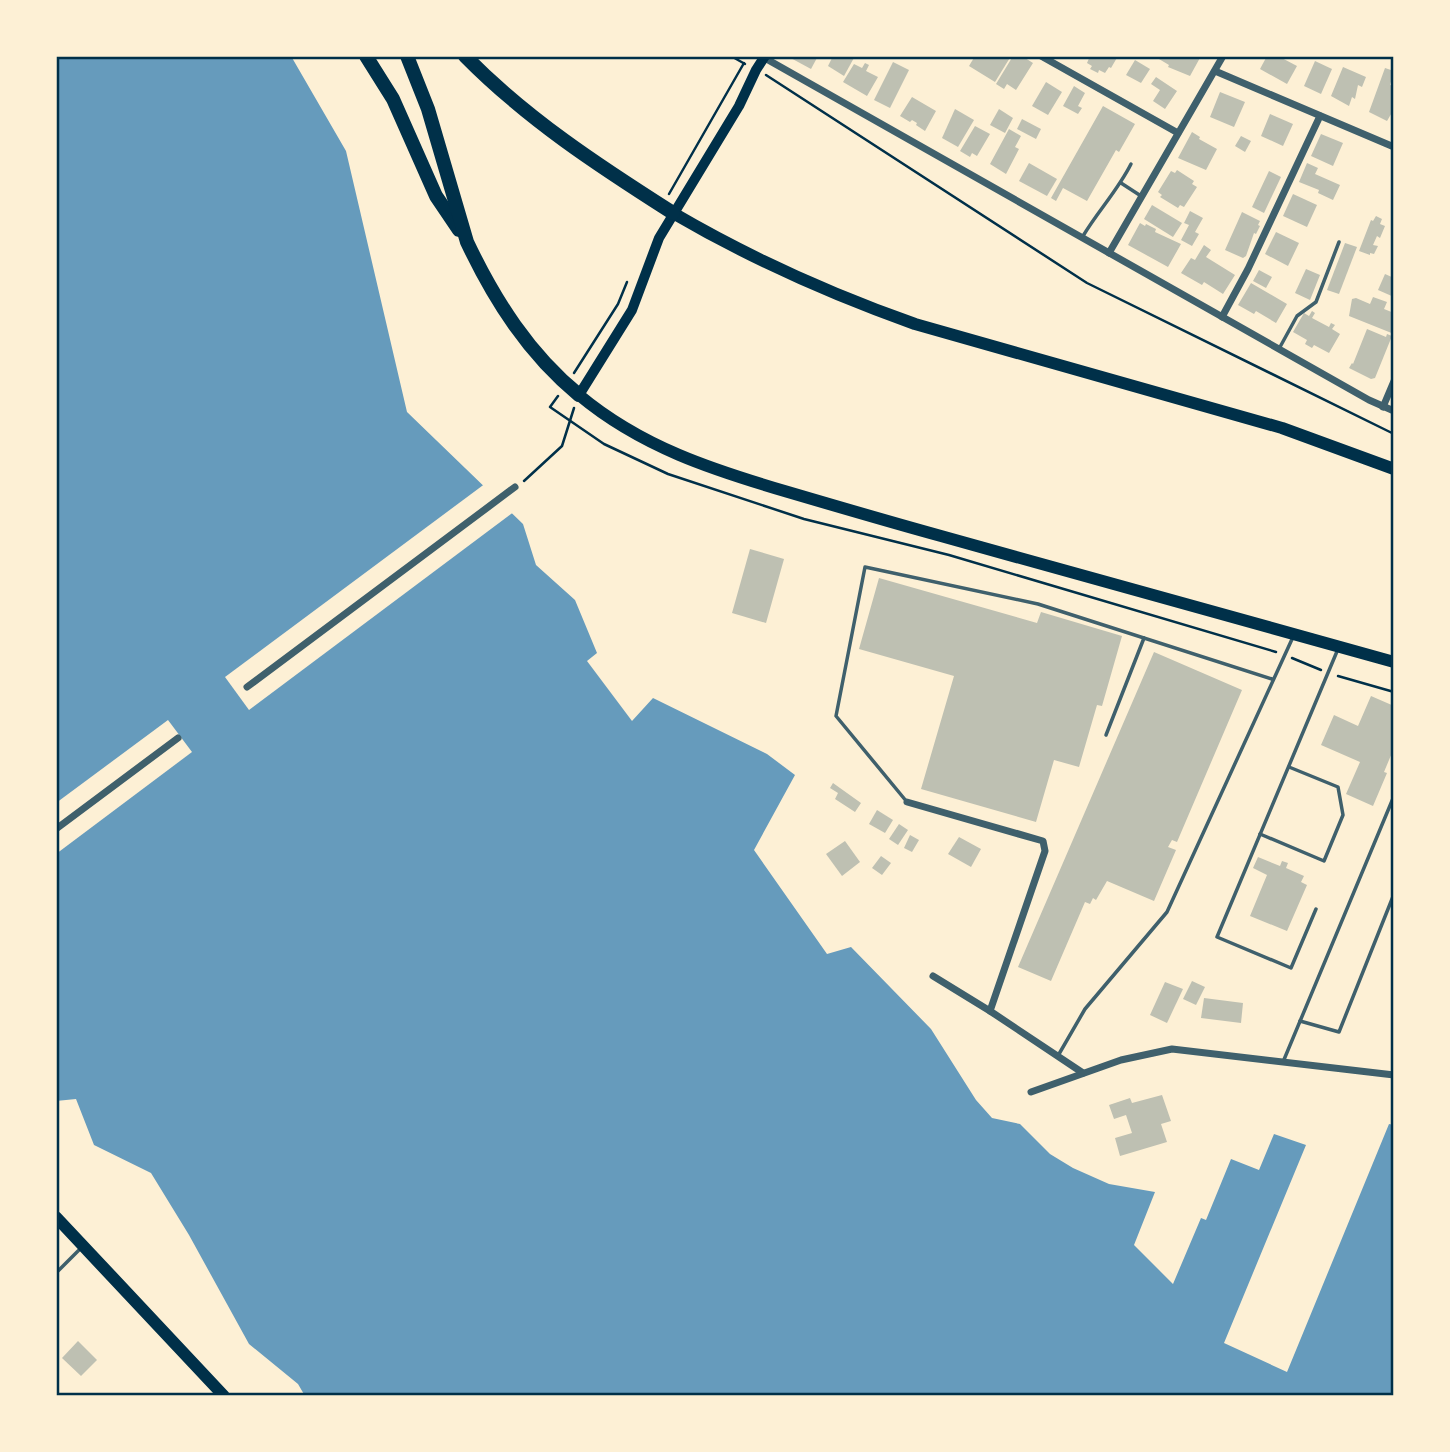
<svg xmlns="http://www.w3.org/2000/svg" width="1450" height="1452" font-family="Jost,sans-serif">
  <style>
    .water { fill: #669bbc }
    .pier { fill: #fdf0d5 }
    .building { fill: #bec0b2 }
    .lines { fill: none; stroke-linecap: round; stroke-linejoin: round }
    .path { stroke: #003049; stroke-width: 2.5 }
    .service { stroke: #3f606c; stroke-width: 3.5 }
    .minor { stroke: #3f606c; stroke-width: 7 }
    .secondary { stroke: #003049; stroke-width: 10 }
    .primary { stroke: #003049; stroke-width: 12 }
    .trunk { stroke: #003049; stroke-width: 12 }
    .motorway { stroke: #003049; stroke-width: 14 }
    .neatline { fill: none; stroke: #003049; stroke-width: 2.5 }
  </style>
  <rect width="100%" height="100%" fill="#fdf0d5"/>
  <polygon class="water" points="56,56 291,56 346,151 407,412 523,524 536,565 575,600 597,653 587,661 632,721 653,698 767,754 795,775 754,850 827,954 851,947 931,1029 976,1100 992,1118 1020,1124 1050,1154 1073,1168 1109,1184 1155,1192 1134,1245 1173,1284 1201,1218 1206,1220 1231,1159 1259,1170 1274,1134 1306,1145 1224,1343 1287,1372 1389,1124 1394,1125 1394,1396 305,1396 298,1384 249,1344 189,1235 151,1173 94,1145 76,1099 56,1101"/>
  <g class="pier">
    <polygon points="486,483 515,511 249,710 225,677"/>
    <polygon points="168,720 192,752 56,854 56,803"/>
  </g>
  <g class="building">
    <polygon points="787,56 818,56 811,69"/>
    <polygon points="833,56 855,56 844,76 828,66"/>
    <polygon points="975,56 1011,56 995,82 969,66"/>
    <polygon points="1013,56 1021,59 1022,56 1033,63 1016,90 1007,84 1004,89 996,84"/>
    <polygon points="1090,56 1118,56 1111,68 1109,67 1105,73 1099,70 1098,73 1090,69 1092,66 1087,63"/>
    <polygon points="1160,56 1201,56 1190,76 1168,67 1169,65 1159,59"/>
    <polygon points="1267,56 1278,56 1297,66 1287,84 1260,69"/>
    <polygon points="1135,60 1150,69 1141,83 1126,75"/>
    <polygon points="1315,61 1332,69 1321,94 1304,86"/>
    <polygon points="893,62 909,70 890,108 874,100"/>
    <polygon points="865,63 869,65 866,71 878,77 867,96 843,82 854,64 862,68"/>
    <polygon points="1343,67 1366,77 1362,87 1358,85 1355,99 1352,97 1349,106 1331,96"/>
    <polygon points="1385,68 1394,71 1390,85 1394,86 1394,109 1387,121 1369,112"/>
    <polygon points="1156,77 1177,91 1165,109 1153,101 1160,90 1151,84"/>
    <polygon points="1046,82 1062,92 1048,115 1032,106"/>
    <polygon points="1074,86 1085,93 1078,106 1082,108 1078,114 1063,106"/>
    <polygon points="1220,92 1245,102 1234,127 1210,117"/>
    <polygon points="912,97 936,111 925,131 916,125 917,123 912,120 910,122 900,116"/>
    <polygon points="1103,106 1135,124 1119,152 1116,150 1087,201 1063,188 1056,201 1051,198"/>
    <polygon points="955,109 974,120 958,147 942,138"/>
    <polygon points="999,109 1013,118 1005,133 990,125"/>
    <polygon points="1270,114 1293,124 1283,146 1261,136"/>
    <polygon points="1022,119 1041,129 1036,139 1017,129"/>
    <polygon points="975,126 990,134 977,156 972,153 970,157 960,151"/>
    <polygon points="1009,129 1021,136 1015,147 1019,149 1006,174 990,164"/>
    <polygon points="1192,132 1200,137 1199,139 1217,149 1206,170 1178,158"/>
    <polygon points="1321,134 1343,143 1333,166 1311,156"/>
    <polygon points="1241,136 1251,141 1245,152 1235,146"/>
    <polygon points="1029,163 1057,179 1047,196 1019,181"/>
    <polygon points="1307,163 1318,168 1315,174 1340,185 1333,200 1318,193 1319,190 1299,182"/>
    <polygon points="1177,170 1194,181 1192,184 1197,187 1184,207 1180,205 1178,208 1160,197 1162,195 1158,192 1171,171 1175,173"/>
    <polygon points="1269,171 1281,177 1264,213 1252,207"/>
    <polygon points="1293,194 1317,205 1307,227 1283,216"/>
    <polygon points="1152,205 1182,223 1173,237 1144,219"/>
    <polygon points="1190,211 1203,218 1195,232 1199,234 1192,246 1181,240 1189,225 1184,223"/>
    <polygon points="1242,212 1260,221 1258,225 1260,226 1256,234 1254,233 1246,256 1243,258 1225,250"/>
    <polygon points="1376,216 1382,219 1380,224 1385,226 1380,238 1377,236 1373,245 1378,246 1374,254 1370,253 1370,255 1359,251 1371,220 1373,221"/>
    <polygon points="1140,223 1145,226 1146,224 1156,229 1155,232 1181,244 1168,267 1128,245"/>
    <polygon points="1276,232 1299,243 1288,266 1265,254"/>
    <polygon points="1345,243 1357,247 1339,294 1327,290"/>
    <polygon points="1204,245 1211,250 1206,257 1235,275 1223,294 1204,282 1202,285 1181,273 1191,258 1195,260"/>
    <polygon points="1306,269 1320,275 1310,300 1295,293"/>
    <polygon points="1259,270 1272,277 1266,288 1253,281"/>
    <polygon points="1385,274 1394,278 1394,297 1378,290"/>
    <polygon points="1251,283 1287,304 1276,323 1256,311 1254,314 1238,305"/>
    <polygon points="1373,297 1387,302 1384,309 1394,313 1394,334 1349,316 1352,299 1356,298 1370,304"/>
    <polygon points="1312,311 1315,313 1312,318 1329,327 1331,323 1335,325 1332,329 1340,334 1329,353 1314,345 1312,348 1305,344 1307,340 1293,332 1304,313 1309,316"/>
    <polygon points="1367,329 1386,337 1387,334 1392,336 1375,378 1371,379 1349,368 1352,363 1353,364"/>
    <polygon points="750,549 784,559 766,623 732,613"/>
    <polygon points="879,578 1037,623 1041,612 1122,636 1102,706 1097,705 1079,767 1054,760 1036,822 921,789 954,676 859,649"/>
    <polygon points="1154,652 1242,690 1177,842 1172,840 1168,847 1176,850 1154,901 1107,881 1096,900 1093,898 1090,904 1085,902 1051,981 1018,967"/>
    <polygon points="1371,696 1394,706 1394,748 1384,772 1387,773 1373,806 1346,794 1360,762 1321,745 1334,715 1358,726"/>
    <polygon points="833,783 861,803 855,812 835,799 838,793 830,788"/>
    <polygon points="877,810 893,820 885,833 869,824"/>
    <polygon points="899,824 908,830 898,845 889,839"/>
    <polygon points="910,835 919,840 912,852 904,848"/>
    <polygon points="959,837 981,849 971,867 948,854"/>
    <polygon points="845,841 860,862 842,876 826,854"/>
    <polygon points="881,856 891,863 882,875 872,868"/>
    <polygon points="1258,857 1280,866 1282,861 1288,863 1286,868 1304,876 1301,882 1307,885 1287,931 1250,916 1267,875 1253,868"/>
    <polygon points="1192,981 1205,987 1196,1005 1183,999"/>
    <polygon points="1165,982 1183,989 1167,1023 1150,1015"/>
    <polygon points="1204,998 1243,1003 1241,1023 1201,1018"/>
    <polygon points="1162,1095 1171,1121 1161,1124 1167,1142 1120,1156 1115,1138 1132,1133 1126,1115 1114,1119 1109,1105 1130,1098 1132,1103"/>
    <polygon points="78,1341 97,1360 81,1376 62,1358"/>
  </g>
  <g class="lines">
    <g class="path">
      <polyline points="731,56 745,64"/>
      <polyline points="766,75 1087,283 1394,434"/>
      <polyline points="669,194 744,63"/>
      <polyline points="574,373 618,304 627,282"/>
      <polyline points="558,396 550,407 604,444 668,474 804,519 949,555 1276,652"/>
      <polyline points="524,481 562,446 574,408"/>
      <polyline points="1292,658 1321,670"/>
      <polyline points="1338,676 1394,692"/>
    </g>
    <g class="service">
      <polyline points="1121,183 1141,196"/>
      <path d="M1083 236C1098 211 1118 190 1131 164"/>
      <polyline points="1280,347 1297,316 1316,302 1339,242"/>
      <polyline points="1106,735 1144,638"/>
      <polyline points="907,802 836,716 865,567 1038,604 1272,679"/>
      <polyline points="1260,834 1324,861 1343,815 1338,787 1289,767"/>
      <polyline points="1316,909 1291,968 1217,937 1338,649"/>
      <polyline points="1300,1021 1339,1032 1394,894"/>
      <polyline points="1059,1054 1085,1009 1167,912 1293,637"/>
      <polyline points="1283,1062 1394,796"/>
      <polyline points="56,1273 82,1247"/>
    </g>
    <g class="minor">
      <polyline points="1041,56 1178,133"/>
      <polyline points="763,57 1369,400 1394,411"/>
      <polyline points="1215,71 1394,147"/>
      <polyline points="1109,253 1223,56"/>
      <polyline points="1222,317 1248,269 1320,116"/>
      <polyline points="1383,407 1394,381"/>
      <polyline points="247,687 515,487"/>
      <polyline points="907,802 1043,841 1045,851 990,1011 1083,1073"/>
      <polyline points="56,829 178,738"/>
      <polyline points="933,976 990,1011"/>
      <polyline points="1031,1092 1121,1060 1172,1049 1394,1075"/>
    </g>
    <polyline class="secondary" points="579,395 632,310 659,238 739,106 756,70 765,56"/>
    <polyline class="primary" points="56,1217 224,1396"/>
    <g class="trunk">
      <path d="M673 213C750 258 830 294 915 324L1282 428 1394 469"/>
      <path d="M579 395C641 447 713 470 788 492 839 507 890 522 941 536 1092 578 1243 620 1394 662"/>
    </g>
    <g class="motorway">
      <polyline points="366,56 393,99 436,196 459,230"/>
      <path d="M407 56 428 109 467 242C495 301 529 354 579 395"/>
      <path d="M465 56C527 119 599 166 673 213"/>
    </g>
  </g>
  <rect width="1450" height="1452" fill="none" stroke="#fdf0d5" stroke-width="116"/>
  <rect x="58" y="58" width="1334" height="1336" class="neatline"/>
</svg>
